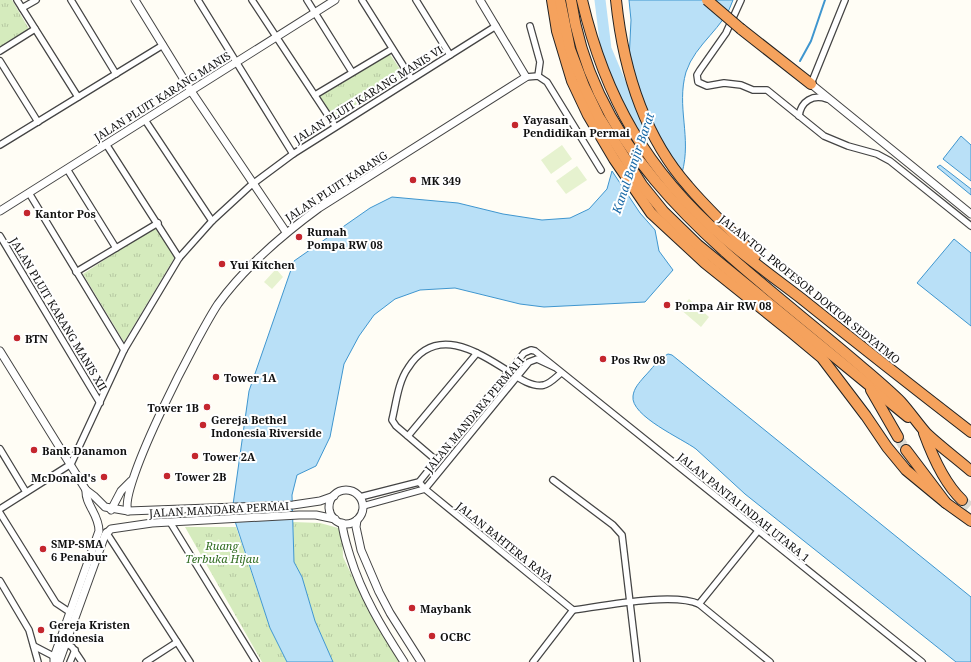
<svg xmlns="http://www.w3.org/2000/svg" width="971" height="662" font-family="'Noto Serif',serif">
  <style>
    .park { fill: url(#park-tufts) }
    .pitch { fill: #e6f2cf }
    .water { fill: #b9e0f7; stroke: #3f96cf }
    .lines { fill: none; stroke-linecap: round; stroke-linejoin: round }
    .stream { stroke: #3f96cf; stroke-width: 2 }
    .river { stroke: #b9e0f7; stroke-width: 11 }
    .motorway-tunnel { stroke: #dbdad3; stroke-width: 10; stroke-dasharray: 10 5; stroke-linecap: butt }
    .minor-casing { stroke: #444; stroke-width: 8 }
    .tertiary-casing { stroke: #444; stroke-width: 9 }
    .motorway-casing { stroke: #222; stroke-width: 12 }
    .minor { stroke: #fff; stroke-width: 5.5 }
    .tertiary { stroke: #fff; stroke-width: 7 }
    .motorway { stroke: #f5a25d; stroke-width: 10 }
    .motorway-bridge-casing { stroke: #222; stroke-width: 12; stroke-linecap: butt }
    .motorway-bridge { stroke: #f5a25d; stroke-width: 10 }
    .poi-dot { fill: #c4262e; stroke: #fff; stroke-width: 1.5 }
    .labels { text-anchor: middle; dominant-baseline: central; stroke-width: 4; stroke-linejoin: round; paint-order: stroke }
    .street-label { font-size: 11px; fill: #111; stroke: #fff }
    .poi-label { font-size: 11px; font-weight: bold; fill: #111; stroke: #fff; text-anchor: start }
    .park-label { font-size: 11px; font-style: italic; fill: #2f6b1f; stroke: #fff }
    .water-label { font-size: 12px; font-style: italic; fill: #1768a6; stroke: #fff }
  </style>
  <defs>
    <pattern id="park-tufts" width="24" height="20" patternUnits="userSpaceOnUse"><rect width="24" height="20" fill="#d5ebbd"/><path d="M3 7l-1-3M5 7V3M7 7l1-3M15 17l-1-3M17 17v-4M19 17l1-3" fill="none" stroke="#b6c8a1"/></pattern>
  </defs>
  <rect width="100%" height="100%" fill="#fffdf5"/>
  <g class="park">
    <polygon points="0,0 12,0 29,29 0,47"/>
    <polygon points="387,50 404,75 332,120 316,96"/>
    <polygon points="157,225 176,255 124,342 83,274"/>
    <polygon points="293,522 320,523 342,529 343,557 375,623 400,662 333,662 315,621 302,577 294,562"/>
    <polygon points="185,527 236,527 270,628 287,662 262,662"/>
  </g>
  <g class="pitch">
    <polygon points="562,145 572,159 551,174 541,160"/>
    <polygon points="577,166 587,180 566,194 556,181"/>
    <polygon points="276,269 283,277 272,289 264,282"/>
    <polygon points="689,299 709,317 701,327 680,309"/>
    <polygon points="219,539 225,550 210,558 204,547"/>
  </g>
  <g class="water">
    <path d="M629 0H733C725 27 695 44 686 72 676 107 692 137 682 173L645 113 629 61 631 20Z"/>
    <polygon points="961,136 971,145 971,181 943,159"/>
    <polygon points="940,165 971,189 971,195 937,167"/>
    <polygon points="612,171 640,213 655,230 659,251 673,270 645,302 544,307 520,304 455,288 420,290 395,299 374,315 359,336 344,364 330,437 316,466 297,475 292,495 294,562 302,577 315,621 333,662 287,662 270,628 232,512 249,391 294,261 370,208 392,197 458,203 503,214 542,220 570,218 589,209 607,189"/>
    <polygon points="954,239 971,253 971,326 917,283"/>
    <path d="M668 354 672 355 971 597V662H956L745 494 696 449C683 439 630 416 633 396 634 388 639 383 644 377 652 369 658 359 668 354Z"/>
  </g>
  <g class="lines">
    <polyline class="stream" points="800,61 811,41 825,0"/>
    <g class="river">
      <polyline points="600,0 606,49 643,137"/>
      <polyline points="639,150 650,115"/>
    </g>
    <g class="motorway-tunnel">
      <polyline points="898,437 906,450"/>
      <polyline points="962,500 971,508"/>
    </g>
    <g class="minor-casing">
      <g id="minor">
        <polyline points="17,0 78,97"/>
        <polyline points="71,0 116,74"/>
        <polyline points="198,0 293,154"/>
        <polyline points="252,0 335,126"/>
        <polyline points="307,0 352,72"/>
        <polyline points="362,0 411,78"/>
        <polyline points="416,0 450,55"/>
        <polyline points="741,0 726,33 700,70 697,75 698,82 707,86 724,83 741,85 753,90 767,90 824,136 848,146 877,154 890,161 971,226"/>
        <polyline points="22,8 36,0"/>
        <polyline points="530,26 540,62 538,76"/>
        <polyline points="0,51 35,29"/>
        <polyline points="0,61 38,122"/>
        <polyline points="526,77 538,76 547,82 601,170"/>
        <polyline points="811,84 845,0"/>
        <polyline points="315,95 392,49"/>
        <path d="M799 116C801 101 813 94 827 99"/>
        <polyline points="145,120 212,221"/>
        <polyline points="106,144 179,258"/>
        <polyline points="0,145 163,45"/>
        <polyline points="67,169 116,248"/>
        <polyline points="29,193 124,350"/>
        <polyline points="0,236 100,403"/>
        <polyline points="76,272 158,223"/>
        <polyline points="408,436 477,353"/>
        <polyline points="0,449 26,492"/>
        <path d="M437 461 396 426 392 420C396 404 398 382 408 368 435 325 475 350 508 371 517 377 532 388 544 385 551 383 556 377 561 373"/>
        <polyline points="553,480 613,525 622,535 637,662"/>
        <path d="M419 482 425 489 573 610C603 606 673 592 699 604L770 662"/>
        <polyline points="360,497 419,482 524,353 531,350 535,351 922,662"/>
        <polyline points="363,506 425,489 529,362 537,359 554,367"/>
        <polyline points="0,509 71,464 124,350 179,258 212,221 250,186 293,154 496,26"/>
        <polyline points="0,513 56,603 71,613"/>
        <polyline points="170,522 256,662"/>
        <polyline points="106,532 190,662"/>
        <polyline points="0,581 29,630 38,662"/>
        <polyline points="699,604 758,531"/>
        <polyline points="67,644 72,647 82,662"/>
        <polyline points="34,646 57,658"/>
        <polyline points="70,662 75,650"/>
        <polyline points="146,662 177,642"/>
        <polyline points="533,662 573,610"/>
      </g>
    </g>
    <g class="tertiary-casing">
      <g id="tertiary">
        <polyline points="135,0 191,91 286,232"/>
        <polyline points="811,84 971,214"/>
        <polyline points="0,211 335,0"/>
        <polyline points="0,351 86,490 94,496 105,507 128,511 293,505 320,501 334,496"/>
        <circle cx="346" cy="507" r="17"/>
        <polyline points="111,510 121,491 131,481"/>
        <path d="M128 511C118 487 200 331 218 304 245 267 282 235 319 208L526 77 480 0"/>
        <polyline points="357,520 356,527 361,550 379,592 390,613 421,662"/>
        <path d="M342 523C343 534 347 546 350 556 362 595 382 628 404 662"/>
        <path d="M54 662V657L99 531C99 514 85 505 86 490"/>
        <polyline points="59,662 105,535 111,529 152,523 299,515 316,515 335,519"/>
      </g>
    </g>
    <g class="motorway-casing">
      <g id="motorway">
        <polyline points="552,0 557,31 572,81 588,115 614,159 651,213 705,263 791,332 822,358 866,416 887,447 906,470 946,503"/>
        <polyline points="560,0 570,49 584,86 599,117 642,185 663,211 698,245 908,417"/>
        <path d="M571 0C595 169 737 260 856 362 871 375 887 388 901 402 910 412 918 424 927 434 941 447 957 459 971 471"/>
        <path d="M582 0C605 98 647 171 723 237 748 259 776 279 802 299 858 344 914 388 971 432"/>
        <path d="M616 0C623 67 642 134 688 186 709 211 733 232 755 256"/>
        <polyline points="741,29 811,84"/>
        <polyline points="871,390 898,437"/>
        <path d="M924 433C932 455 945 484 962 500"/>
        <polyline points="906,450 946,503 971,521"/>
      </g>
    </g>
    <use href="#minor" class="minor"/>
    <use href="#tertiary" class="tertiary"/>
    <use href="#motorway" class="motorway"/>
    <g class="motorway-bridge-casing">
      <polyline id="motorway-bridge" points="707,0 741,29"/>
    </g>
    <use href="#motorway-bridge" class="motorway-bridge"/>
  </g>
  <g class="poi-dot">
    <circle cx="515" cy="125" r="4"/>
    <circle cx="413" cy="180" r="4"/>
    <circle cx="27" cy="213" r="4"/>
    <circle cx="299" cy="237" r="4"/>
    <circle cx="222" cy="264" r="4"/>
    <circle cx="667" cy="305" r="4"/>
    <circle cx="17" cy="338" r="4"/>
    <circle cx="603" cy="359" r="4"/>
    <circle cx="216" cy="377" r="4"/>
    <circle cx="207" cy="407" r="4"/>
    <circle cx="203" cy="425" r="4"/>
    <circle cx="34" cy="450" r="4"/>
    <circle cx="195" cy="456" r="4"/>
    <circle cx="167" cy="476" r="4"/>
    <circle cx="104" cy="477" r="4"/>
    <circle cx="43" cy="549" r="4"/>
    <circle cx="412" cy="608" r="4"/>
    <circle cx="41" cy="630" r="4"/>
    <circle cx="432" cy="636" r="4"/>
  </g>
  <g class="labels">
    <g class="street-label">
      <text transform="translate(368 94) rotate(-32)">JALAN PLUIT KARANG MANIS VI</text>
      <text transform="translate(162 96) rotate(-32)">JALAN PLUIT KARANG MANIS</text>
      <text transform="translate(336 186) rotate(-33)">JALAN PLUIT KARANG</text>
      <text transform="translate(810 289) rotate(39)">JALAN TOL PROFESOR DOKTOR SEDYATMO</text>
      <text transform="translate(59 314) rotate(59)">JALAN PLUIT KARANG MANIS XII</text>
      <text transform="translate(474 414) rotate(-50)">JALAN MANDARA PERMAI I</text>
      <text transform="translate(744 507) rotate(39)">JALAN PANTAI INDAH UTARA 1</text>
      <text transform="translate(219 509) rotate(-3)">JALAN MANDARA PERMAI</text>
      <text transform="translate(505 542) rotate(39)">JALAN BAHTERA RAYA</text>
    </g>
    <g class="poi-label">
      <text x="523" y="119">Yayasan<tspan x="523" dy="13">Pendidikan Permai</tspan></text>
      <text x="421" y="180">MK 349</text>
      <text x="35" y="213">Kantor Pos</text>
      <text x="307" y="231">Rumah<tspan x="307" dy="13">Pompa RW 08</tspan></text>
      <text x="230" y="264">Yui Kitchen</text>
      <text x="675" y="305">Pompa Air RW 08</text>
      <text x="25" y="338">BTN</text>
      <text x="611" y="359">Pos Rw 08</text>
      <text x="224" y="377">Tower 1A</text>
      <text x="199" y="407" text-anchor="end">Tower 1B</text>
      <text x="211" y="419">Gereja Bethel<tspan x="211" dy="13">Indonesia Riverside</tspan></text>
      <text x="42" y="450">Bank Danamon</text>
      <text x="203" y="456">Tower 2A</text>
      <text x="175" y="476">Tower 2B</text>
      <text x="96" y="477" text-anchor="end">McDonald's</text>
      <text x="51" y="543">SMP-SMA<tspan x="51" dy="13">6 Penabur</tspan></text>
      <text x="420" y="608">Maybank</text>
      <text x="49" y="624">Gereja Kristen<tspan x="49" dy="13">Indonesia</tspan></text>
      <text x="440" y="636">OCBC</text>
    </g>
    <g class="park-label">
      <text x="222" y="545">Ruang<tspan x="222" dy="13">Terbuka Hijau</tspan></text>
    </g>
    <g class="water-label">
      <text transform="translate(633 163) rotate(-71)">Kanal Banjir Barat</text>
    </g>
  </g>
</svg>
